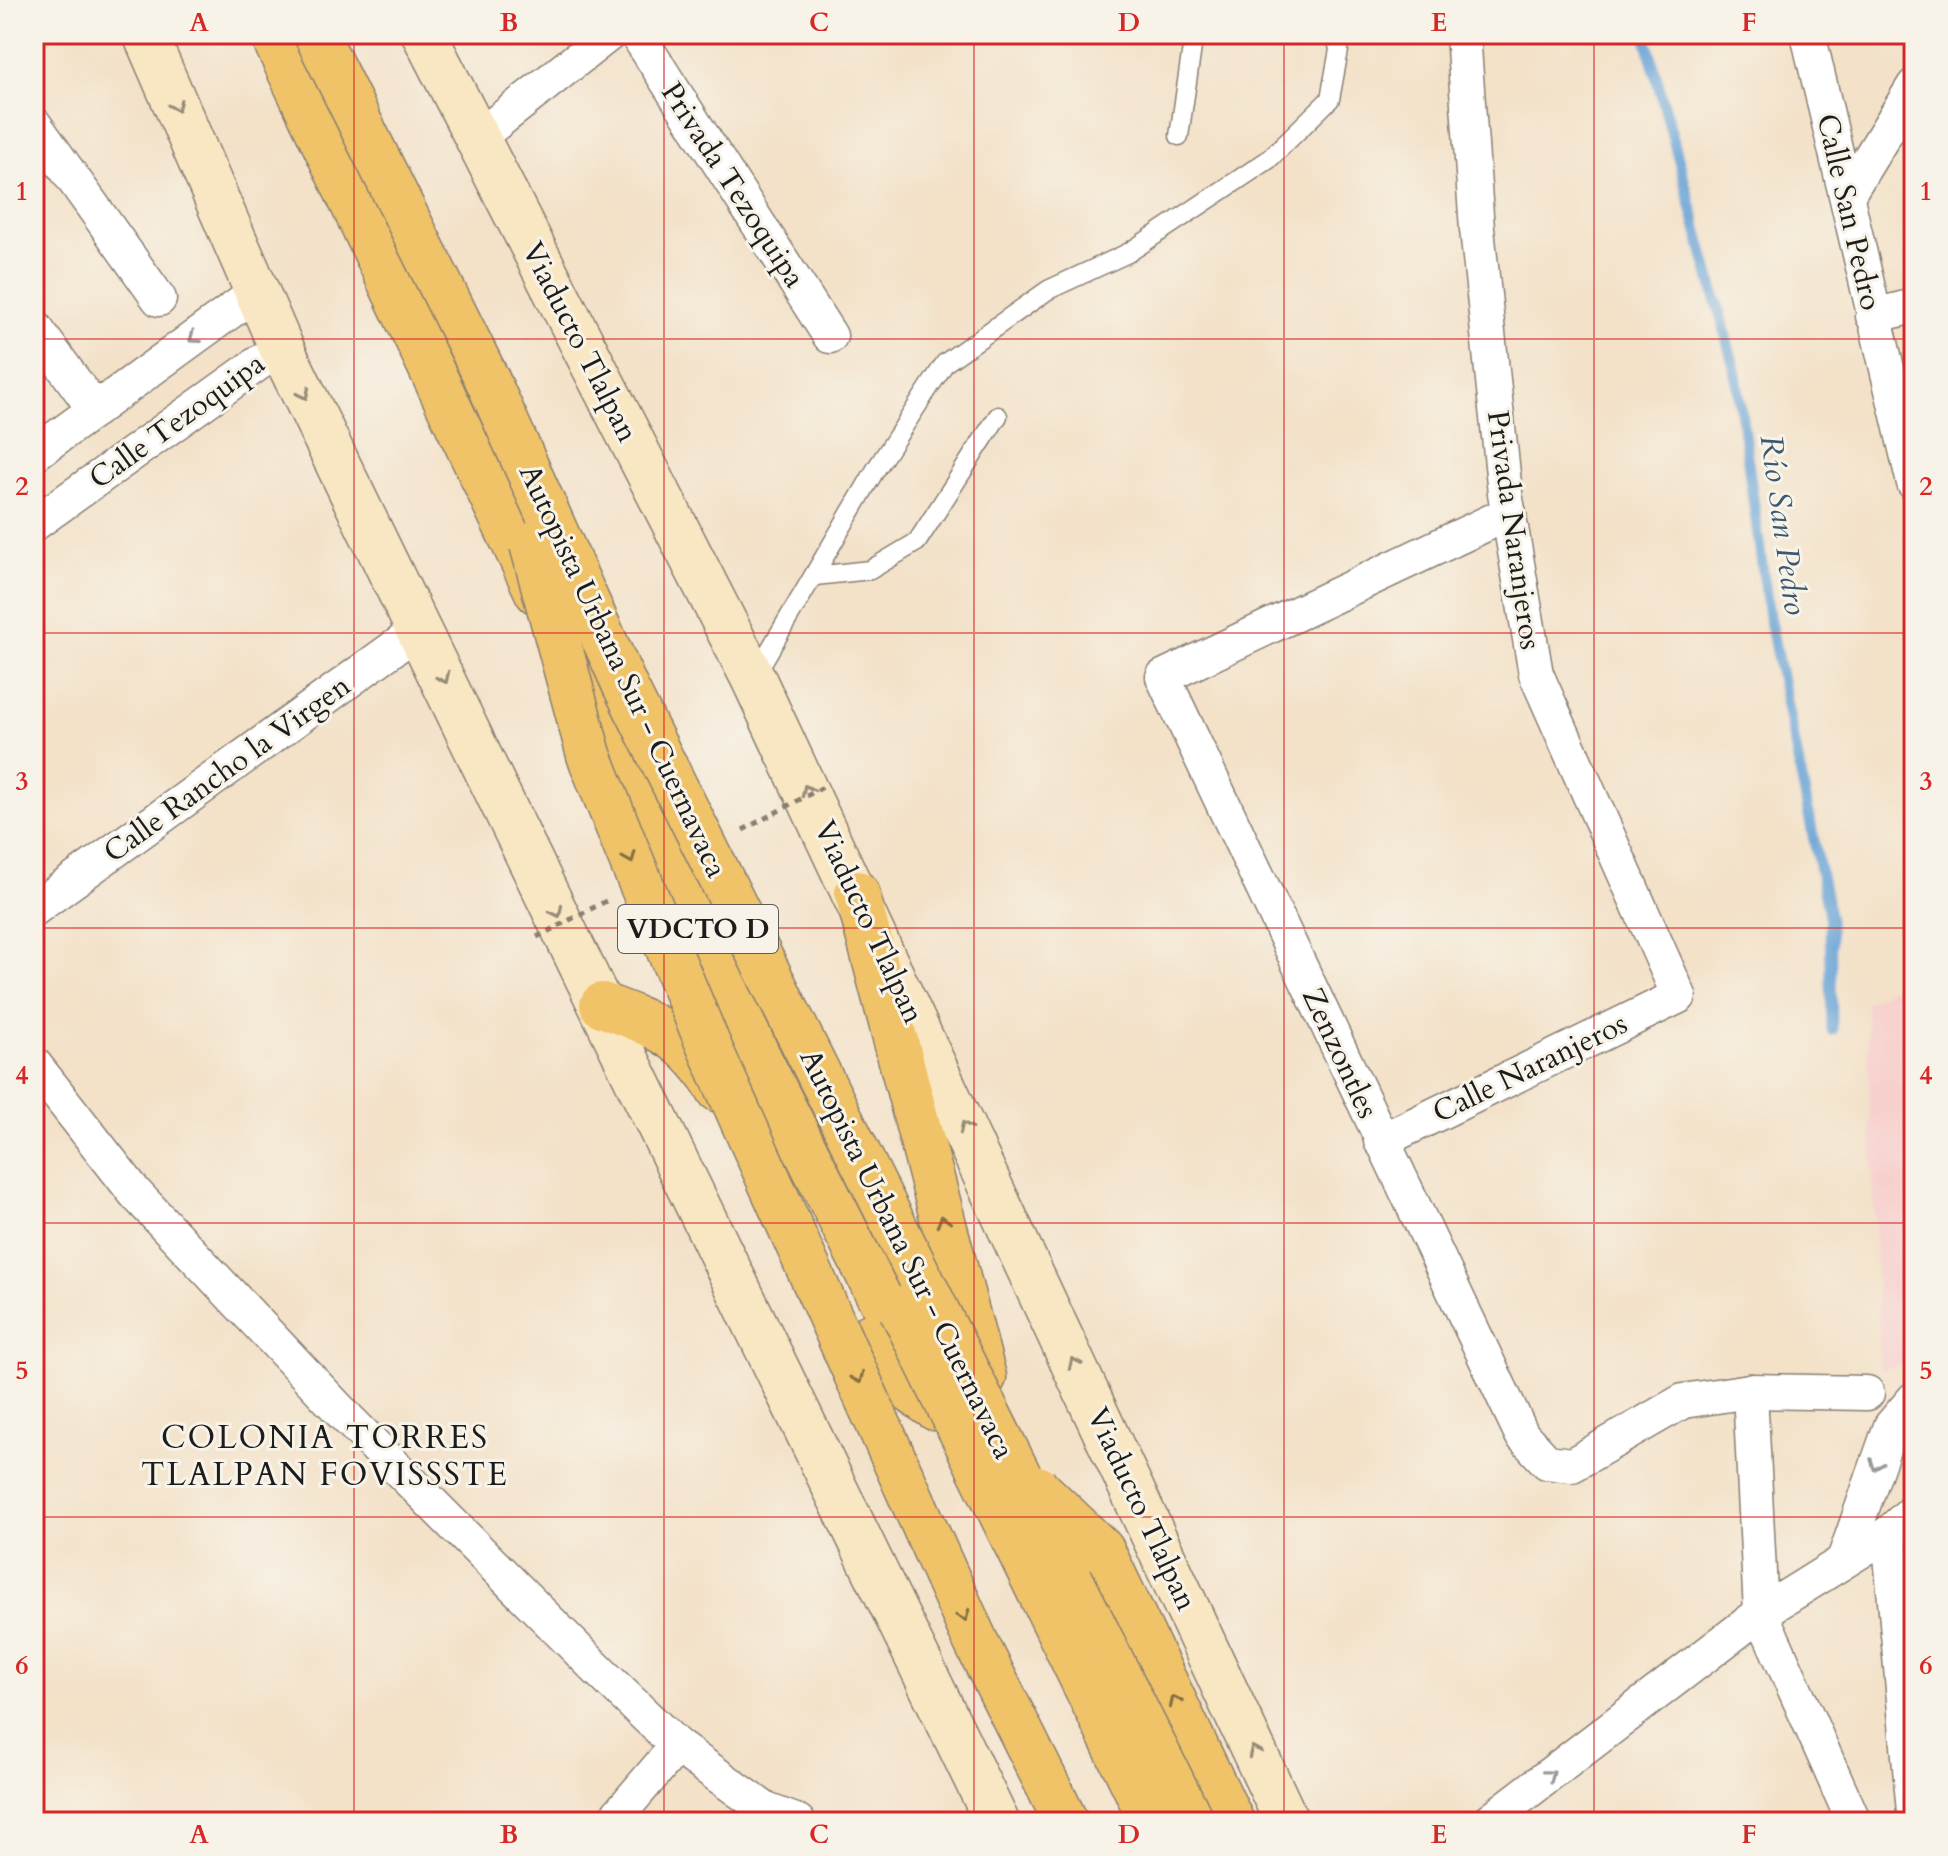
<svg xmlns="http://www.w3.org/2000/svg" width="1948" height="1856" font-family="Cardo,serif">
  <style>
    .built { fill: #f7d0ce }
    .lines { fill: none; stroke-linecap: round; stroke-linejoin: round }
    .stream { stroke: #63a1d5; stroke-width: 11 }
    .lane-casing { stroke: #887e72; stroke-width: 21 }
    .street-casing { stroke: #887e72; stroke-width: 37 }
    .secondary-casing { stroke: #887e72; stroke-width: 47 }
    .highway-casing { stroke: #887e72; stroke-width: 47 }
    .lane { stroke: #fff; stroke-width: 18 }
    .street { stroke: #fff; stroke-width: 34 }
    .secondary { stroke: #f9e7c3; stroke-width: 44 }
    .highway { stroke: #f0c369; stroke-width: 44 }
    .highway-bridge-casing { stroke: #887e72; stroke-width: 47; stroke-linecap: butt }
    .path-bridge { stroke: #887e72; stroke-width: 5; stroke-dasharray: 6 6; stroke-linecap: butt }
    .highway-bridge { stroke: #f0c369; stroke-width: 44 }
    .oneway { stroke: #968c78 }
    .oneway2 { stroke: #999 }
    .oneway3 { stroke: #867042 }
    .grid { fill: none; stroke: #d62828; stroke-width: 2; stroke-opacity: 0.55 }
    .labels { text-anchor: middle; dominant-baseline: central; stroke-width: 6; stroke-linejoin: round; paint-order: stroke }
    .shield { fill: #f7f3e8; stroke: #5e5c59; stroke-width: 2 }
    .shield-label { font-size: 28px; font-weight: bold; fill: #1c1c1c }
    .street-label { font-size: 30px; fill: #1c1c1c; stroke: #f7f3e8 }
    .water-label { font-size: 32px; font-style: italic; fill: #3c586f; stroke: #f7f3e8 }
    .neighbourhood-label { font-size: 32px; letter-spacing: 2px; fill: #1c1c1c; stroke: #f7f3e8 }
    .neatline { fill: none; stroke: #d62828; stroke-width: 3 }
    .grid-label { font-size: 26px; text-anchor: middle; font-weight: bold; fill: #d62828 }
  </style>
  <rect width="100%" height="100%" fill="#f7f3e8"/>
  <filter id="ink" filterUnits="userSpaceOnUse"><feTurbulence type="fractalNoise" baseFrequency=".0125" numOctaves="2"/><feDisplacementMap in="SourceGraphic" scale="16" xChannelSelector="R" yChannelSelector="G"/><feConvolveMatrix kernelMatrix="1 2 1 2 8 2 1 2 1" color-interpolation-filters="sRGB"/></filter>
  <filter id="wash" filterUnits="userSpaceOnUse"><feTurbulence type="fractalNoise" baseFrequency=".006" numOctaves="4" result="noise"/><feDisplacementMap in="SourceGraphic" scale="32" xChannelSelector="R" yChannelSelector="G"/><feGaussianBlur stdDeviation="1.8" result="paint"/><feColorMatrix in="noise" values="0 0 0 0 0 0 0 0 0 0 0 0 0 0 0 0 0 1.4 0 .05"/><feComposite in="paint" operator="in"/></filter>
  <g filter="url(#wash)">
    <rect width="100%" height="100%" fill="#f3e1c8"/>
    <polygon class="built" points="1914,976 1914,1362 1880,1370 1866,1003"/>
    <g class="lines">
      <polyline class="stream" points="1645,34 1736,374 1769,616 1830,920 1832,1030"/>
    </g>
  </g>
  <g filter="url(#ink)">
    <g class="lines">
      <g class="lane-casing">
        <g id="lane">
          <polyline points="1179,136 1194,34"/>
          <polyline points="815,576 870,570 917,542 998,416"/>
          <polyline points="755,675 876,469 945,363 1048,290 1128,253 1268,160 1330,99 1339,50 1336,34"/>
        </g>
      </g>
      <g class="street-casing">
        <g id="street">
          <polyline points="637,34 830,336"/>
          <polyline points="1808,34 1914,483"/>
          <polyline points="34,124 159,299"/>
          <polyline points="476,139 609,34"/>
          <polyline points="1848,194 1914,86"/>
          <polyline points="1873,316 1914,306"/>
          <polyline points="34,326 95,410"/>
          <polyline points="34,454 257,292"/>
          <polyline points="1509,513 1163,677 1522,1435 1547,1462 1572,1465 1683,1401 1750,1391 1867,1393"/>
          <polyline points="34,524 281,347"/>
          <polyline points="34,909 420,629"/>
          <polyline points="34,1064 135,1193 344,1415 598,1670 677,1746 766,1810 798,1822"/>
          <polyline points="1381,1141 1679,996 1536,674 1505,493 1477,229 1463,34"/>
          <polyline points="1750,1391 1761,1613 1854,1822"/>
          <polyline points="1889,1533 1914,1812"/>
          <polyline points="1844,1560 1891,1426 1914,1399"/>
          <polyline points="612,1822 677,1746"/>
          <polyline points="1488,1822 1761,1613 1889,1533 1914,1510"/>
        </g>
      </g>
      <g class="secondary-casing">
        <g id="secondary">
          <polyline points="145,34 281,347 997,1822"/>
          <polyline points="424,34 753,678 1287,1822"/>
        </g>
      </g>
      <g class="highway-casing">
        <g id="highway">
          <polyline points="272,34 537,592"/>
          <polyline points="582,686 761,1062 908,1354"/>
          <polyline points="857,893 984,1377"/>
          <path d="M602 1005C657 1025 688 1038 719 1090"/>
          <polyline points="870,1336 901,1384 935,1408"/>
          <polyline points="1102,1550 1232,1822"/>
        </g>
      </g>
      <use href="#lane" class="lane"/>
      <use href="#street" class="street"/>
      <use href="#secondary" class="secondary"/>
      <use href="#highway" class="highway"/>
      <g class="highway-bridge-casing">
        <g id="highway-bridge">
          <polyline points="316,34 487,379 625,686 1192,1822"/>
          <polyline points="532,544 589,755 627,850 708,1044 976,1642 1066,1822"/>
          <polyline points="901,1309 1152,1822"/>
          <polyline points="1037,1488 1102,1550"/>
        </g>
      </g>
      <g class="path-bridge">
        <polyline points="743,830 823,787"/>
        <polyline points="537,937 606,901"/>
      </g>
      <use href="#highway-bridge" class="highway-bridge"/>
    </g>
    <defs><path id="oneway-chevron" d="M-2-3.5L2.5 0L-2 3.5" fill="none" stroke-width="1.6" stroke-linecap="round" stroke-linejoin="round" transform="scale(2)"/></defs>
    <g class="oneway">
      <use href="#oneway-chevron" transform="translate(176 106) rotate(67)"/>
      <use href="#oneway-chevron" transform="translate(304 394) rotate(64)"/>
      <use href="#oneway-chevron" transform="translate(444 678) rotate(64)"/>
      <use href="#oneway-chevron" transform="translate(807 790) rotate(-116)"/>
      <use href="#oneway-chevron" transform="translate(557 912) rotate(64)"/>
      <use href="#oneway-chevron" transform="translate(965 1127) rotate(-115)"/>
      <use href="#oneway-chevron" transform="translate(1074 1363) rotate(-115)"/>
      <use href="#oneway-chevron" transform="translate(1254 1751) rotate(-115)"/>
    </g>
    <g class="oneway2">
      <use href="#oneway-chevron" transform="translate(194 338) rotate(144)"/>
      <use href="#oneway-chevron" transform="translate(1876 1465) rotate(110)"/>
      <use href="#oneway-chevron" transform="translate(1550 1775) rotate(-37)"/>
    </g>
    <g class="oneway3">
      <use href="#oneway-chevron" transform="translate(630 858) rotate(67)"/>
      <use href="#oneway-chevron" transform="translate(943 1221) rotate(-105)"/>
      <use href="#oneway-chevron" transform="translate(858 1378) rotate(66)"/>
      <use href="#oneway-chevron" transform="translate(964 1616) rotate(66)"/>
      <use href="#oneway-chevron" transform="translate(1175 1701) rotate(-116)"/>
    </g>
  </g>
  <path class="grid" d="M354 34V1822M664 34V1822M974 34V1822M1284 34V1822M1594 34V1822M34 339H1914M34 633H1914M34 928H1914M34 1223H1914M34 1517H1914"/>
  <g class="labels">
    <rect class="shield" x="618" y="905" width="160" height="48" rx="6"/>
    <g class="shield-label">
      <text x="698" y="929">VDCTO D</text>
    </g>
    <g class="street-label">
      <text transform="translate(733 185) rotate(57)">Privada Tezoquipa</text>
      <text transform="translate(1849 212) rotate(77)">Calle San Pedro</text>
      <text transform="translate(580 342) rotate(63)">Viaducto Tlalpan</text>
      <text transform="translate(177 421) rotate(-36)">Calle Tezoquipa</text>
      <text transform="translate(1514 530) rotate(82)">Privada Naranjeros</text>
      <text transform="translate(623 671) rotate(65)">Autopista Urbana Sur - Cuernavaca</text>
      <text transform="translate(227 769) rotate(-36)">Calle Rancho la Virgen</text>
      <text transform="translate(869 922) rotate(65)">Viaducto Tlalpan</text>
      <text transform="translate(1340 1053) rotate(65)">Zenzontles</text>
      <text transform="translate(1530 1068) rotate(-26)">Calle Naranjeros</text>
      <text transform="translate(907 1254) rotate(64)">Autopista Urbana Sur - Cuernavaca</text>
      <text transform="translate(1142 1509) rotate(65)">Viaducto Tlalpan</text>
    </g>
    <g class="water-label">
      <text transform="translate(1783 525) rotate(82)">Río San Pedro</text>
    </g>
    <g class="neighbourhood-label">
      <text x="325" y="1438">COLONIA TORRES<tspan x="325" dy="37">TLALPAN FOVISSSTE</tspan></text>
    </g>
  </g>
  <rect width="1948" height="1856" fill="none" stroke="#f7f3e8" stroke-width="88"/>
  <rect x="44" y="44" width="1860" height="1768" class="neatline"/>
  <g class="grid-label">
    <text x="199" y="31">A</text>
    <text x="509" y="31">B</text>
    <text x="819" y="31">C</text>
    <text x="1129" y="31">D</text>
    <text x="1439" y="31">E</text>
    <text x="1749" y="31">F</text>
    <text x="22" y="200">1</text>
    <text x="1926" y="200">1</text>
    <text x="22" y="495">2</text>
    <text x="1926" y="495">2</text>
    <text x="22" y="790">3</text>
    <text x="1926" y="790">3</text>
    <text x="22" y="1084">4</text>
    <text x="1926" y="1084">4</text>
    <text x="22" y="1379">5</text>
    <text x="1926" y="1379">5</text>
    <text x="22" y="1674">6</text>
    <text x="1926" y="1674">6</text>
    <text x="199" y="1843">A</text>
    <text x="509" y="1843">B</text>
    <text x="819" y="1843">C</text>
    <text x="1129" y="1843">D</text>
    <text x="1439" y="1843">E</text>
    <text x="1749" y="1843">F</text>
  </g>
</svg>
